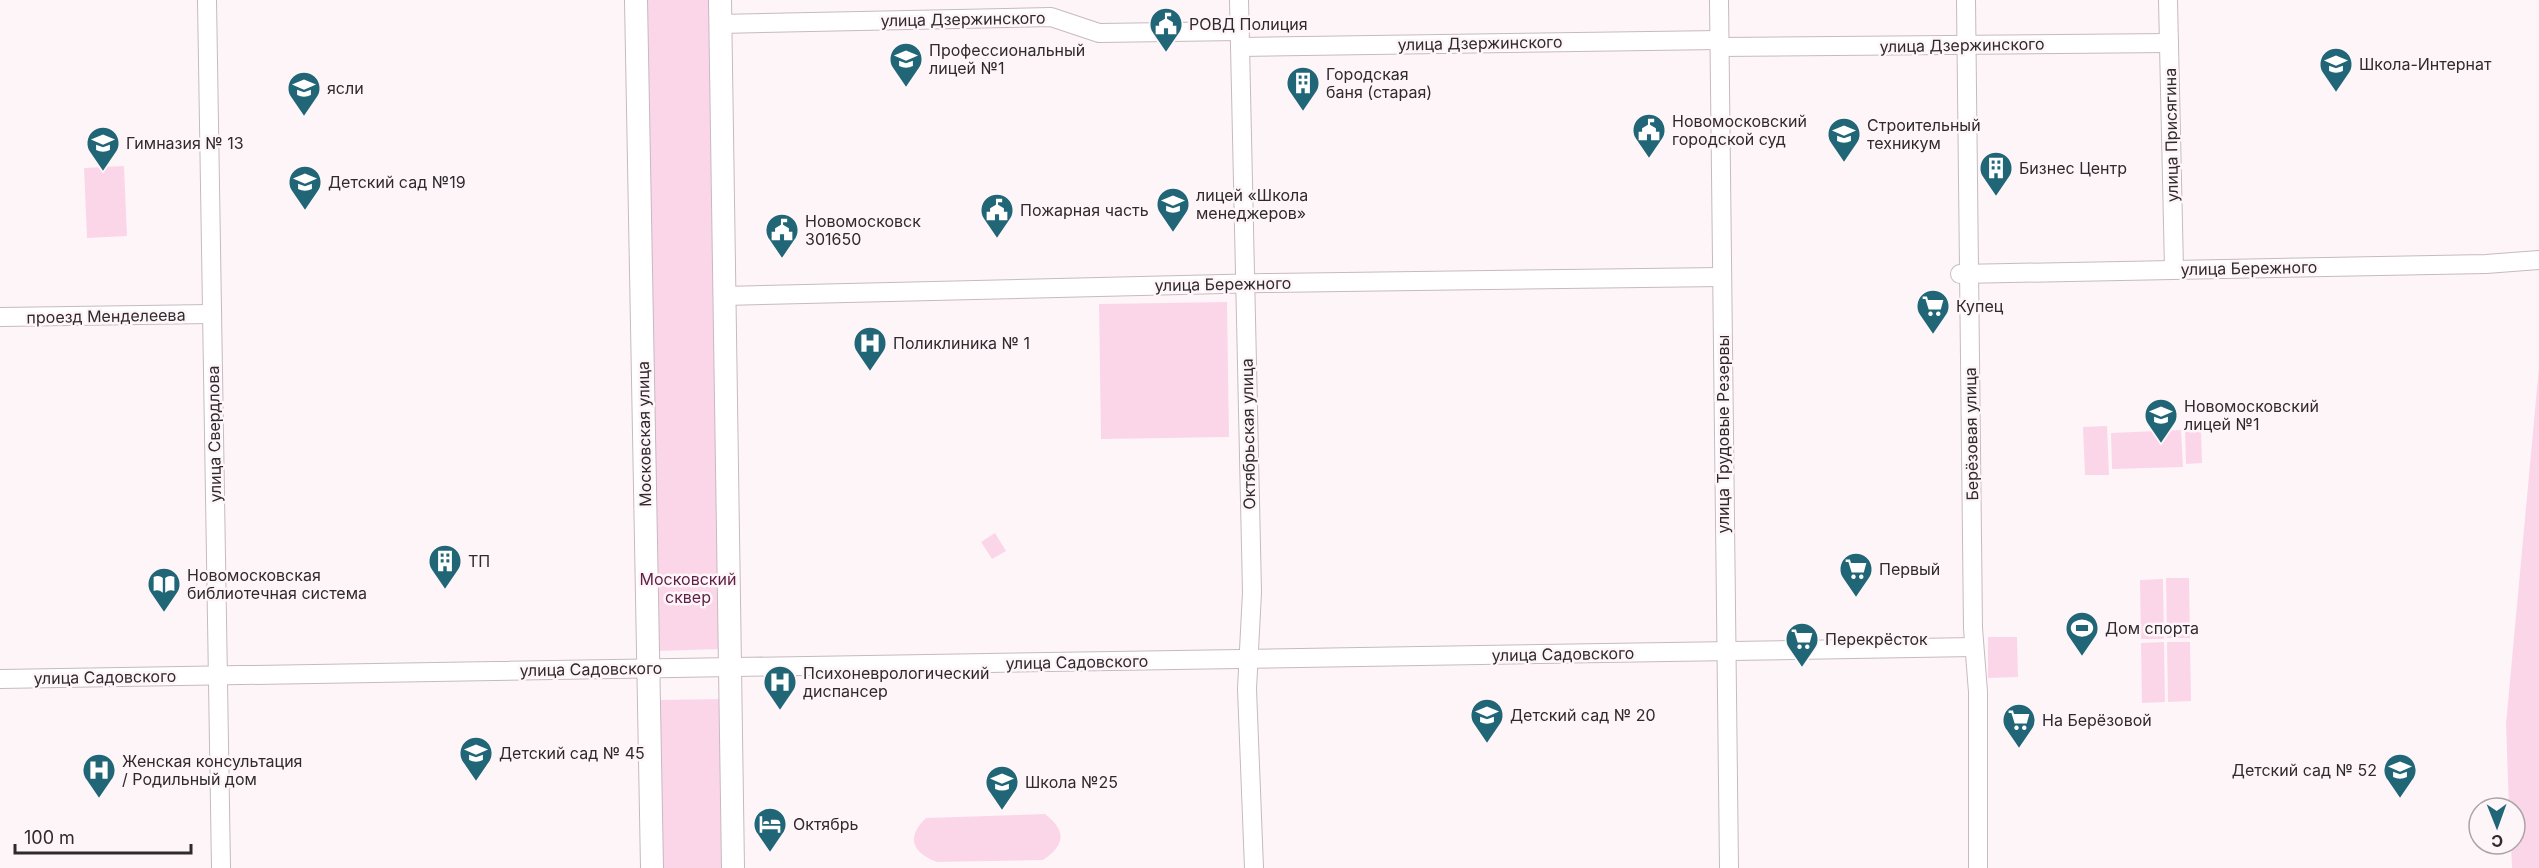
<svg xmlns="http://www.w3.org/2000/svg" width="2539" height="868" font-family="Inter,sans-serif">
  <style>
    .green { fill: #fbd6e9 }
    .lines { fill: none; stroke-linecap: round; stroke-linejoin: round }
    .minor-casing { stroke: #c7b9c0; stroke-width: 20 }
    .major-casing { stroke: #c7b9c0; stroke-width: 24 }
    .minor { stroke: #fff; stroke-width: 18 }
    .major { stroke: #fff; stroke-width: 22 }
    .labels { text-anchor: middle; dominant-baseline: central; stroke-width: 5; stroke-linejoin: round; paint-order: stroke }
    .street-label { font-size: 16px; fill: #2f2a2d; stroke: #fef5f9 }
    .poi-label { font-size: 16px; fill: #2f2a2d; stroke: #fef5f9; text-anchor: start }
    .park-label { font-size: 16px; fill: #5d1f44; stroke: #fef5f9 }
  </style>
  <rect width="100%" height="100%" fill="#fef5f9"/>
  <g class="green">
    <polygon points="645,0 709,0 723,649 655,651"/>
    <polygon points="124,166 127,236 87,238 84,168"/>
    <polygon points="1227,302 1229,437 1101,439 1099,304"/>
    <polygon points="2539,367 2539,868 2512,868 2511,844 2515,844 2515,808 2509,808 2506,724"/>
    <polygon points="2107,426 2109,475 2085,475 2083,427"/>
    <polygon points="2181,430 2183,467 2112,469 2111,433"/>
    <polygon points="2201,431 2202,463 2186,464 2185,432"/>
    <polygon points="995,533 1006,551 992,559 981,542"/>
    <polygon points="2166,578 2189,578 2190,638 2167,638"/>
    <polygon points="2163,579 2164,639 2141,639 2140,580"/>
    <polygon points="1988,637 2017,637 2018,677 1988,678"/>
    <polygon points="2164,642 2165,702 2142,703 2141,643"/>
    <polygon points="2167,642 2190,642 2191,701 2168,702"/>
    <polygon points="724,699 726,868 661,868 657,700"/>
    <path d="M1045 814C1067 831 1065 845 1043 860L937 862C913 853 905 838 926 818Z"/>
  </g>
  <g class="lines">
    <g class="minor-casing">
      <g id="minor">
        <polyline points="207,0 221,868"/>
        <polyline points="1239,0 1252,592 1247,689 1254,868"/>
        <polyline points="1719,0 1729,868"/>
        <polyline points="1966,0 1973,628 1978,692 1978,868"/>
        <polyline points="2168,0 2174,269"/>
        <polyline points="720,24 1051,17 1099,33 1240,31"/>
        <polyline points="1240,47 1719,40"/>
        <polyline points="1720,47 2169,43"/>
        <polyline points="1960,274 2486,264 2539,260"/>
        <polyline points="724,296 1265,283 1722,277"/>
        <polyline points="0,317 211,314"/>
        <polyline points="0,679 1974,647"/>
      </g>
    </g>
    <g class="major-casing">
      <g id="major">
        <polyline points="636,0 652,868"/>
        <polyline points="720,0 733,868"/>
      </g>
    </g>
    <use href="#minor" class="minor"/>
    <use href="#major" class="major"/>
  </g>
  <defs>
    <g id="civic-pin" transform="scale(1.725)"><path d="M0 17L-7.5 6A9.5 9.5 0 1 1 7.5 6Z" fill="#216677" stroke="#fef5f9"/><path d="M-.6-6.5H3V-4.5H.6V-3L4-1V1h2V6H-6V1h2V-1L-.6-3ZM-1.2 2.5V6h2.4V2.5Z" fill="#fff"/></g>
    <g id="university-pin" transform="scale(1.725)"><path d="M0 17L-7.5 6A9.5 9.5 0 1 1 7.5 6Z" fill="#216677" stroke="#fef5f9"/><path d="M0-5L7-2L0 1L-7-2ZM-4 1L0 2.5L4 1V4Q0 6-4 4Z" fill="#fff"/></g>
    <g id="school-pin" transform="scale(1.725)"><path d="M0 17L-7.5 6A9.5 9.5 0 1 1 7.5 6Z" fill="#216677" stroke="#fef5f9"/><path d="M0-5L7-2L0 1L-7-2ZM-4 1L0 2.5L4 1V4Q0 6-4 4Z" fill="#fff"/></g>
    <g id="building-pin" transform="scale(1.725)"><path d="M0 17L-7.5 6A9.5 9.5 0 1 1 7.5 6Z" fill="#216677" stroke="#fef5f9"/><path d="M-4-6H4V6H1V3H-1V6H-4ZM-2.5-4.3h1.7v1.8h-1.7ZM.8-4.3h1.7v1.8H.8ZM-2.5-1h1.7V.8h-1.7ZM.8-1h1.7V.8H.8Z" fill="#fff"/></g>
    <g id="supermarket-pin" transform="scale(1.725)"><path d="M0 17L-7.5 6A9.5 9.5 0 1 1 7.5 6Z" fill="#216677" stroke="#fef5f9"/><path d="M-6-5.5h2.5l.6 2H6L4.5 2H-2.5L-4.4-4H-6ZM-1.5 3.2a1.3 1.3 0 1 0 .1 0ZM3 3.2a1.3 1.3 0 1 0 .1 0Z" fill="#fff"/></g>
    <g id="hospital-pin" transform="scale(1.725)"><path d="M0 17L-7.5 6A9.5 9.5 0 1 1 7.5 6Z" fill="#216677" stroke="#fef5f9"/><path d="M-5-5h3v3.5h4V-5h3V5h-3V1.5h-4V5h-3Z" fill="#fff"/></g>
    <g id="library-pin" transform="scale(1.725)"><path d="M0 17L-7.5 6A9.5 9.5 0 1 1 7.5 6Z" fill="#216677" stroke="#fef5f9"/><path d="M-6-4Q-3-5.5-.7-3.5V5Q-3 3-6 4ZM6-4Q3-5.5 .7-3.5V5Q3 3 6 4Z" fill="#fff"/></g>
    <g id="stadium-pin" transform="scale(1.725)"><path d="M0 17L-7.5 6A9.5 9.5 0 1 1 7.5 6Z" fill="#216677" stroke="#fef5f9"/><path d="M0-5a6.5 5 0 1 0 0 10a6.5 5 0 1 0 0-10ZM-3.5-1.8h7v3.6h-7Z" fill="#fff"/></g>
    <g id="hotel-pin" transform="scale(1.725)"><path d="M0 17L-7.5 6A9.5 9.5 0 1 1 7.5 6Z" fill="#216677" stroke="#fef5f9"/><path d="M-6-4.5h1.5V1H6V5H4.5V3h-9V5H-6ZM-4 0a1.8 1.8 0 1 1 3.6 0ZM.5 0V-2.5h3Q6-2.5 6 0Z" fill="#fff"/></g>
  </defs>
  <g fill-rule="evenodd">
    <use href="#civic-pin" x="1166" y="24"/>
    <use href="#university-pin" x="906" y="59"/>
    <use href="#school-pin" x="2336" y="64"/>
    <use href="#building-pin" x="1303" y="83"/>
    <use href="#school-pin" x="304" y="88"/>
    <use href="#civic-pin" x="1649" y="130"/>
    <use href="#university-pin" x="1844" y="134"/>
    <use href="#school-pin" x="103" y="143"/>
    <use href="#building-pin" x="1996" y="168"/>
    <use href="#school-pin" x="305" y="182"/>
    <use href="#school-pin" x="1173" y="204"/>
    <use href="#civic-pin" x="997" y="210"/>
    <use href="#civic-pin" x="782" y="230"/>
    <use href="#supermarket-pin" x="1933" y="306"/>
    <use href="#hospital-pin" x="870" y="343"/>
    <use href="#school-pin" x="2161" y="415"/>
    <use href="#building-pin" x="445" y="561"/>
    <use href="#supermarket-pin" x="1856" y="569"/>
    <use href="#library-pin" x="164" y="584"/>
    <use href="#stadium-pin" x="2082" y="628"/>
    <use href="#supermarket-pin" x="1802" y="639"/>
    <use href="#hospital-pin" x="780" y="682"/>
    <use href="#school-pin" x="1487" y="715"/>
    <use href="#supermarket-pin" x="2019" y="720"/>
    <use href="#school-pin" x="476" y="753"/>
    <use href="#hospital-pin" x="99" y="770"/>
    <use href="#school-pin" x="2400" y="770"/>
    <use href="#school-pin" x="1002" y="782"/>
    <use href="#hotel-pin" x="770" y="824"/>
  </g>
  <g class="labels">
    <g class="street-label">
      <text transform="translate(963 19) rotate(-1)">улица Дзержинского</text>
      <text transform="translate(1480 43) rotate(-1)">улица Дзержинского</text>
      <text transform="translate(1962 45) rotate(-1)">улица Дзержинского</text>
      <text transform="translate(2171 135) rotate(-91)">улица Присягина</text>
      <text transform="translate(2249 268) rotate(-1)">улица Бережного</text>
      <text transform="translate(1223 284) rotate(-1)">улица Бережного</text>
      <text transform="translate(106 316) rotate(-1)">проезд Менделеева</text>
      <text transform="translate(214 434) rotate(-91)">улица Свердлова</text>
      <text transform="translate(644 434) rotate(-91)">Московская улица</text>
      <text transform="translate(1248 434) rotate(-91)">Октябрьская улица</text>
      <text transform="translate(1723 434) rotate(-90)">улица Трудовые Резервы</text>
      <text transform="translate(1971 434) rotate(-91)">Берёзовая улица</text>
      <text transform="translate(1563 654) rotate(-1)">улица Садовского</text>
      <text transform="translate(1077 662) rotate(-1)">улица Садовского</text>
      <text transform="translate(591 669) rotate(-1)">улица Садовского</text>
      <text transform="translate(105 677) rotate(-1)">улица Садовского</text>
    </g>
    <g class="poi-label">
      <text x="1189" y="24">РОВД Полиция</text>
      <text x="929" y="50">Профессиональный<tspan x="929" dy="18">лицей №1</tspan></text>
      <text x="2359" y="64">Школа-Интернат</text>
      <text x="1326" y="74">Городская<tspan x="1326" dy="18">баня (старая)</tspan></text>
      <text x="327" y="88">ясли</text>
      <text x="1672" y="121">Новомосковский<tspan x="1672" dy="18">городской суд</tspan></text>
      <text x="1867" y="125">Строительный<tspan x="1867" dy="18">техникум</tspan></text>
      <text x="126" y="143">Гимназия № 13</text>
      <text x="2019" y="168">Бизнес Центр</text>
      <text x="328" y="182">Детский сад №19</text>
      <text x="1196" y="195">лицей «Школа<tspan x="1196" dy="18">менеджеров»</tspan></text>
      <text x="1020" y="210">Пожарная часть</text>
      <text x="805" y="221">Новомосковск<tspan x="805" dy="18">301650</tspan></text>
      <text x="1956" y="306">Купец</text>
      <text x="893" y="343">Поликлиника № 1</text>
      <text x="2184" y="406">Новомосковский<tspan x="2184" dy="18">лицей №1</tspan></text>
      <text x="468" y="561">ТП</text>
      <text x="1879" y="569">Первый</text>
      <text x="187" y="575">Новомосковская<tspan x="187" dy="18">библиотечная система</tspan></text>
      <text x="2105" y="628">Дом спорта</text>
      <text x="1825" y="639">Перекрёсток</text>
      <text x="803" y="673">Психоневрологический<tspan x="803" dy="18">диспансер</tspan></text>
      <text x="1510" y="715">Детский сад № 20</text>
      <text x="2042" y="720">На Берёзовой</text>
      <text x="499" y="753">Детский сад № 45</text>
      <text x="122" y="761">Женская консультация<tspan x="122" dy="18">/ Родильный дом</tspan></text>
      <text x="2377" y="770" text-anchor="end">Детский сад № 52</text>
      <text x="1025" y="782">Школа №25</text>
      <text x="793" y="824">Октябрь</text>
    </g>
    <g class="park-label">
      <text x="688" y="579">Московский<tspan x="688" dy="18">сквер</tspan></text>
    </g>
  </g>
  <g transform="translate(2497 826) rotate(179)"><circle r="28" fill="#fef5f9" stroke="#aba4a7" stroke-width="1.5"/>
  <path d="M0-4.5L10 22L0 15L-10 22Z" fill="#216677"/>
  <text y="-9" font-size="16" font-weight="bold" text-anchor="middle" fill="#2f2a2d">С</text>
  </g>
  <path d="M15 844v9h176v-9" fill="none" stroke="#2f2a2d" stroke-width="3"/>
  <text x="24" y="844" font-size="18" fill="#2f2a2d" stroke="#fef5f9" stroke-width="4.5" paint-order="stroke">100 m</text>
</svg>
